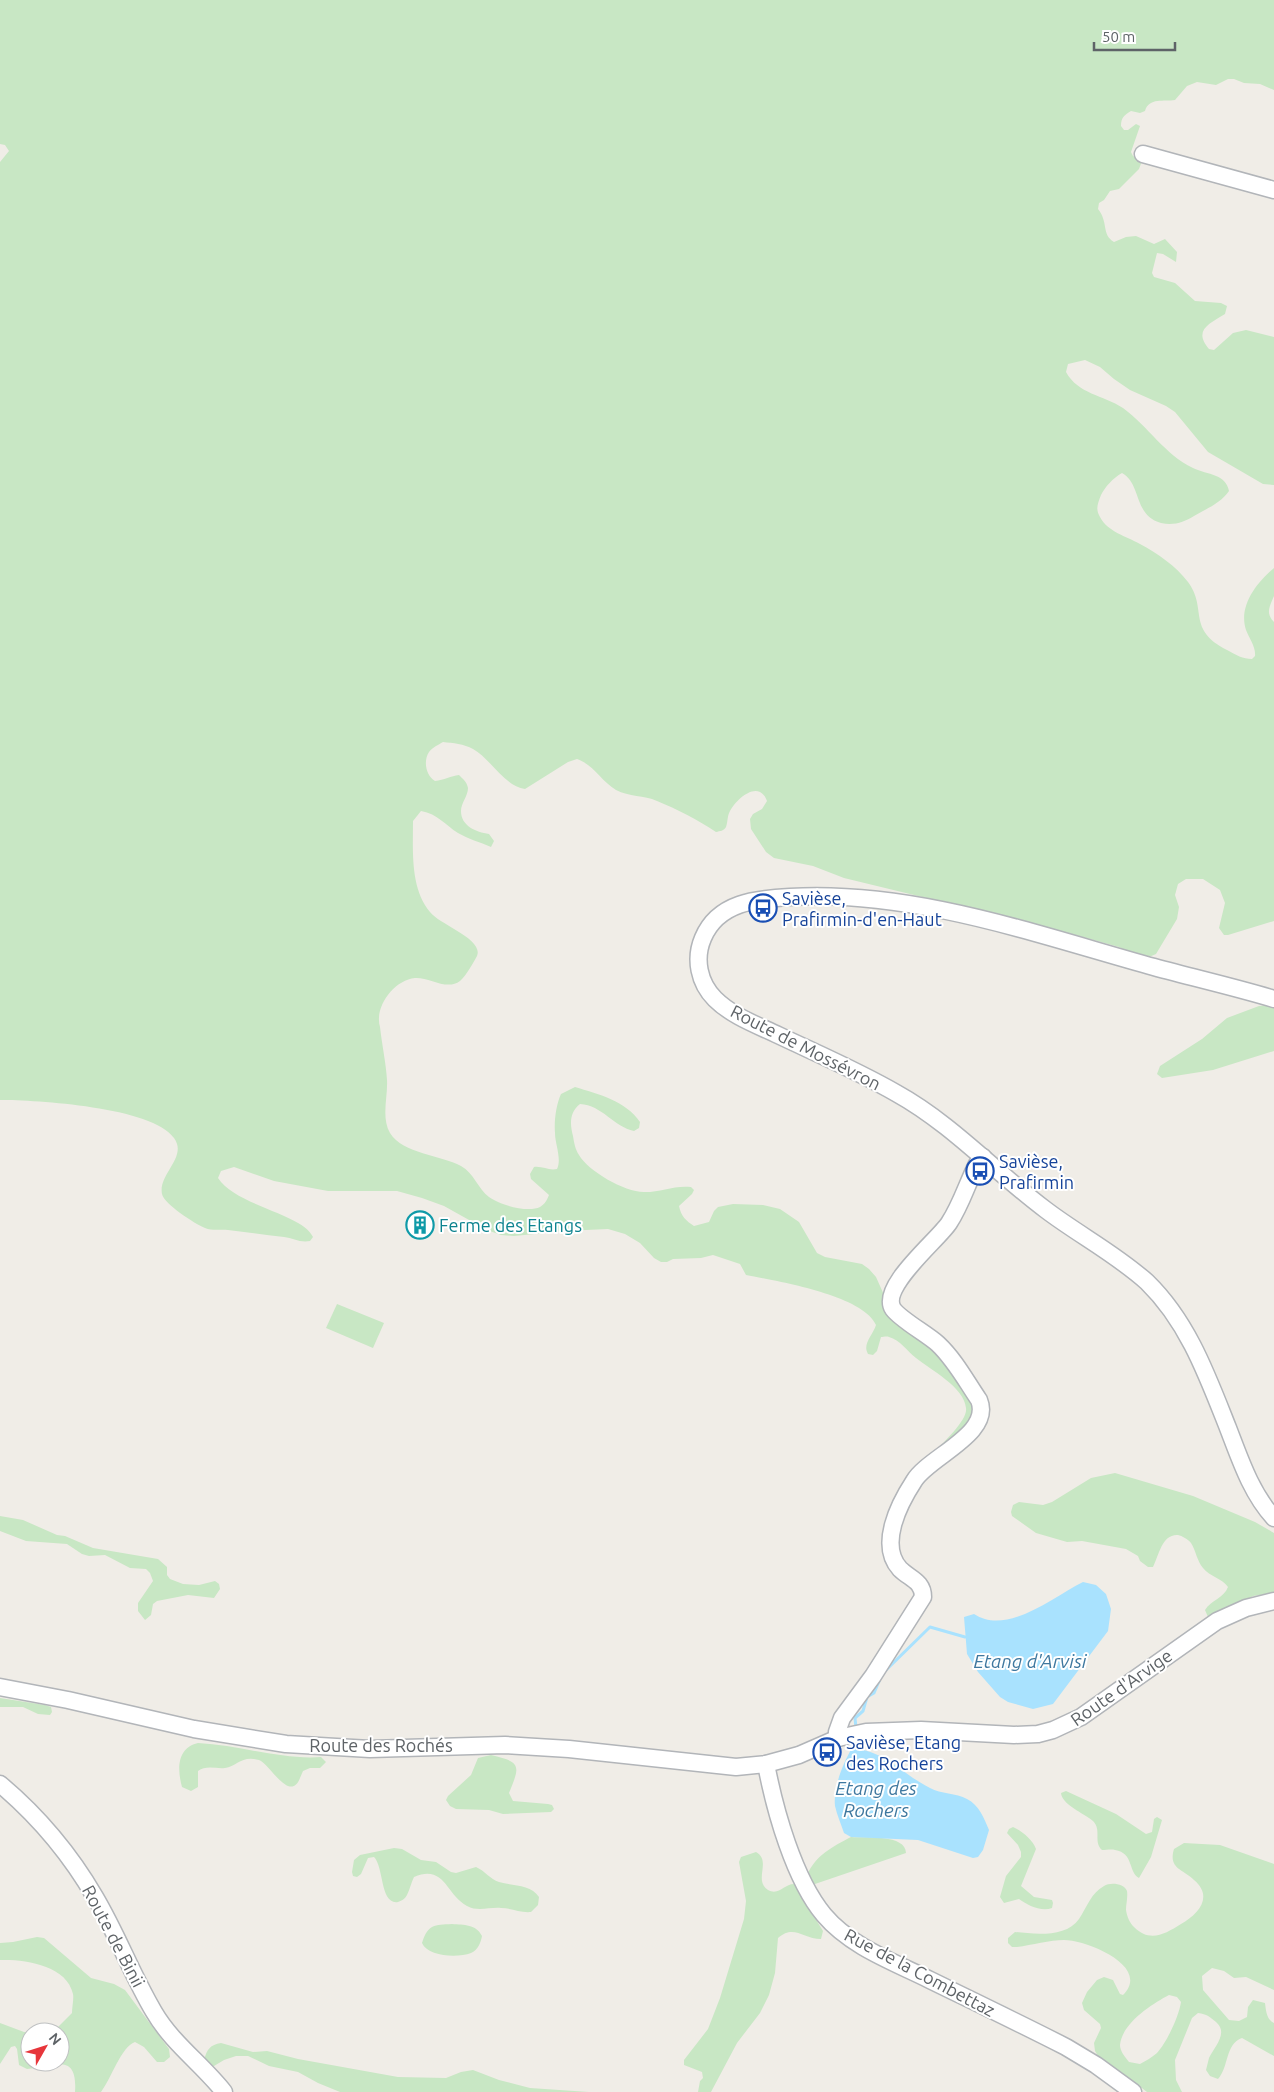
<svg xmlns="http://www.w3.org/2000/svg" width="1274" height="2092" font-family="Ubuntu,sans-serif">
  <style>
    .green { fill: #c8e7c4; fill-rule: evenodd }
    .water { fill: #a9e2fe }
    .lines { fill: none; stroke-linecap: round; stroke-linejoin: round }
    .stream { stroke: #a9e2fe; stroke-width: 3 }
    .minor-casing { stroke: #b2b5b9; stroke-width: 19 }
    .minor { stroke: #fff; stroke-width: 16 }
    .labels { text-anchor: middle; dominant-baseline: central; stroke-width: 4; stroke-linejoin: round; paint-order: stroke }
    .transit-label { font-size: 18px; fill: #164399; stroke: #fff; text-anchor: start }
    .street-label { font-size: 18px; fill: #5e6367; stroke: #fff }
    .culture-label { font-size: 18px; fill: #0d838f; stroke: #fff; text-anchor: start }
    .water-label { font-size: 19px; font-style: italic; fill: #3f789f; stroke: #fff }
  </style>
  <rect width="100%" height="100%" fill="#f0ede7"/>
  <g class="green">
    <path d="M0 0H1274V90L1260 84 1244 83 1234 79H1228L1216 85 1197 82 1187 86 1175 100C1164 102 1149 97 1145 111L1140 113 1131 111C1124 115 1121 118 1121 126L1124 130H1128L1136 124 1140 126 1131 152 1133 156 1142 161 1139 169 1119 189 1110 191 1104 200 1099 203 1098 209C1109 223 1101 234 1114 242L1126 237 1136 236 1154 244 1165 239 1177 252 1176 262 1163 254 1157 253 1152 273 1154 277 1175 283 1195 301 1221 303 1227 306 1225 314C1209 324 1193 330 1209 349L1214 350 1233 333 1246 330 1274 337V485L1263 484 1208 452 1175 412 1166 406 1130 390 1114 379 1100 367 1085 360 1068 364 1066 372C1078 394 1103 395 1123 408 1149 427 1164 454 1193 468 1208 475 1226 474 1229 491 1221 503 1206 509 1194 516 1184 522 1174 526 1161 523 1133 515 1142 484 1122 473 1113 478 1105 487 1101 495 1098 503 1095 509 1100 517 1108 532 1126 536 1140 544 1157 553 1176 566 1188 582 1208 609 1186 629 1227 650 1236 655 1243 659 1252 659L1255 656C1256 647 1249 638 1246 630 1238 606 1257 582 1274 568 1274 576 1274 589 1274 596 1270 606 1265 613 1274 622V921L1228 935H1224L1219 928 1225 903 1220 890 1203 879H1186L1178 884 1175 895 1179 907 1177 919 1156 954 1149 957 1140 958 1119 947 1054 929 844 878 813 866 774 858 766 852 751 829 750 819 753 814 762 809 767 801C759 779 737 798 730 811 727 816 728 822 726 827 724 831 720 831 716 832 698 820 677 809 657 801 644 795 629 797 616 790 601 781 594 765 577 759L568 762 525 789C505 787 491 759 473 749 464 744 453 743 443 742 438 745 433 747 429 752 423 761 426 776 435 781 444 780 451 776 459 775 463 779 467 782 468 788 468 796 461 803 461 811 461 826 476 832 489 834L494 841 491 847C480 842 468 839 458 833 445 825 438 814 421 811L413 821C413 851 410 888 430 912 440 925 484 939 477 956 473 963 466 976 460 981 447 991 429 977 415 978 394 980 374 1007 380 1027 382 1045 386 1063 387 1080 388 1097 381 1117 390 1133 403 1154 441 1155 461 1166 474 1173 478 1189 489 1197 500 1205 528 1213 540 1207 545 1204 547 1200 549 1195L531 1179 530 1174 534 1167C543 1166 549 1171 557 1169 562 1159 555 1144 555 1133 554 1121 556 1105 561 1094L575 1087C598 1094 626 1101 640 1122L639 1128 634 1131C614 1127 602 1105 580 1104 569 1113 570 1124 573 1136 574 1142 575 1149 579 1155 588 1171 626 1193 645 1192 661 1192 675 1185 691 1187L694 1190 692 1194 679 1206C681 1216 686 1221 694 1226L709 1222 714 1211 718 1207 733 1204 763 1205 780 1209 799 1222 817 1253 825 1257 862 1264 869 1269 876 1277 893 1315 945 1361 971 1395 975 1420 936 1451C943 1442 968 1420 966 1408 964 1387 931 1370 916 1358 907 1351 900 1340 889 1337 887 1336 883 1337 881 1337L877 1351 873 1355 868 1354C862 1344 873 1335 876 1325 863 1295 776 1281 746 1275L740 1264 713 1255 701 1258 673 1259 667 1262H661L654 1258 640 1243 625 1234 608 1229 564 1231 514 1236 501 1235 487 1230 444 1206 422 1198 397 1191H328L274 1181 234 1167 221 1171 218 1178C236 1206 303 1214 313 1237L310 1241C300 1243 293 1238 284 1237 265 1235 247 1232 228 1230 221 1229 212 1231 205 1228 195 1224 164 1204 162 1194 158 1174 188 1157 174 1138 153 1107 36 1100 0 1100V162L9 151 5 145 0 144Z"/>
    <polygon points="1268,1005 1274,1007 1274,1051 1213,1070 1162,1078 1157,1074 1160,1066 1202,1039 1227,1018 1259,1006"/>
    <polygon points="337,1304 384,1323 373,1348 326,1328"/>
    <path d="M1115 1473 1193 1496 1255 1522 1274 1533V1593L1253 1596 1213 1617H1208L1205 1610C1211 1600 1224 1598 1228 1587 1222 1578 1210 1577 1203 1568 1197 1561 1196 1551 1191 1543 1188 1539 1182 1536 1178 1535 1162 1534 1159 1555 1153 1567H1148L1140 1561 1138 1556 1126 1549 1082 1541 1067 1542 1036 1533 1012 1516 1011 1512 1013 1505 1019 1502 1043 1505 1052 1502 1091 1478Z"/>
    <polygon points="0,1516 23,1520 57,1535 65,1536 93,1548 158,1559 167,1567 167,1575 170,1579 183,1584 199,1585 215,1581 219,1584 220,1589 214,1598 188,1595 157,1601 153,1604 151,1615 145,1620 138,1611 138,1603 153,1581 150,1573 146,1569 130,1568 105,1555 89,1556 82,1554 67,1544 26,1541 0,1531"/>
    <polygon points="0,1698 45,1705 51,1707 52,1712 50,1715 38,1714 23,1707 0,1707"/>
    <path d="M198 1743C239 1745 282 1760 321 1757L326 1762 320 1768H310L303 1771C302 1773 301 1776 300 1778 290 1804 269 1763 259 1760 242 1755 237 1766 225 1768 216 1769 206 1765 198 1771V1787L191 1791 182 1787C177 1769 177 1748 198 1743Z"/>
    <path d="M491 1755C522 1762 520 1766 509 1793L513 1801 548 1804 552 1805 554 1809 551 1812 503 1814 489 1810 456 1809 450 1806 446 1800 448 1796 471 1775 478 1758Z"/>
    <path d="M1066 1791 1116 1814 1146 1834 1152 1832 1154 1819 1157 1817 1162 1820 1151 1857 1139 1878C1128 1872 1134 1853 1115 1850 1112 1849 1106 1850 1102 1850 1093 1842 1102 1830 1093 1821 1084 1813 1062 1805 1061 1793Z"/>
    <path d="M1013 1827C1022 1831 1033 1840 1036 1849L1021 1886 1034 1897 1052 1900 1053 1903 1052 1908C1041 1912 1027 1905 1019 1899L1004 1903 1000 1897 1006 1876 1021 1857V1852L1018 1845 1007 1833 1009 1829Z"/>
    <path d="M851 1837C865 1838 906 1834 906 1853L815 1884 811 1883 807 1875C816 1855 832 1847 851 1837Z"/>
    <path d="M1184 1843 1220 1845 1274 1864V1990L1246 1977 1234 1978 1224 1971 1212 1968 1202 1976 1203 1990 1229 2020 1239 2021 1247 2017 1248 2007 1253 2000 1265 2003C1266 2010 1266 2019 1274 2023V2056L1242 2038C1225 2044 1229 2067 1218 2079L1210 2076 1206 2070C1207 2066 1208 2062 1209 2058 1214 2047 1229 2033 1216 2022 1210 2017 1207 2014 1198 2013L1192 2018 1175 2060 1176 2080 1182 2092H1147L1129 2078 1101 2061 1095 2051 1094 2043 1101 2028 1100 2024 1084 2010 1082 2003 1087 1992 1097 1980 1104 1977 1113 1980 1120 1994 1123 1995C1152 1966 1086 1940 1064 1940 1050 1940 1032 1945 1017 1947H1012L1008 1943V1938L1015 1932C1034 1934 1066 1938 1079 1919 1087 1907 1091 1893 1104 1886 1110 1882 1124 1883 1127 1891 1128 1897 1126 1904 1126 1910 1127 1917 1130 1923 1134 1927 1150 1943 1165 1934 1181 1924 1198 1914 1214 1897 1194 1880 1183 1869 1168 1869 1174 1849ZM1169 1995 1177 1997 1181 2002C1179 2016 1167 2042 1157 2053 1152 2057 1146 2061 1140 2064L1129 2062C1125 2057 1120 2051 1120 2045 1122 2023 1152 2004 1169 1995Z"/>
    <path d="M394 1848 402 1849 421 1860 436 1862 451 1872 456 1873 476 1867C485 1871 490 1879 499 1882 513 1886 531 1884 539 1897L538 1905 531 1912C520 1913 512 1908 501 1908 489 1907 478 1912 467 1906 446 1895 445 1864 414 1877 411 1883 410 1889 407 1895 405 1899 401 1901 398 1902 380 1905 384 1867 374 1857L368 1858 361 1874 357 1877 353 1876 352 1872 354 1860 360 1855Z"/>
    <path d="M756 1852C772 1861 753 1880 768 1890 779 1896 784 1884 794 1884L823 1931 821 1939C803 1939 794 1924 778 1938L775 1973 769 1995 760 2013 737 2043 711 2092H698L700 2081 703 2078 702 2072 684 2065V2060L708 2029 720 1998 744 1919 746 1901 739 1862 741 1857Z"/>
    <path d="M452 1924C464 1925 476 1924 482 1936 481 1942 478 1950 471 1953 458 1958 428 1957 422 1943 428 1924 434 1925 452 1924Z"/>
    <path d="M37 1937 44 1938 91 1978 114 1984 125 1990 169 2049 170 2057 164 2062H157L144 2047 135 2042C121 2047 111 2079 101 2092H75C78 2051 53 2067 27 2069L19 2065 17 2049 15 2046 11 2047 0 2064V2023L24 2032H30V2062H60V2032H46L58 2027 72 2013C72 2007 74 1999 73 1994 67 1965 24 1959 0 1960V1943L13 1942Z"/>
    <path d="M221 2043 253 2052 267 2051 298 2059 398 2077 446 2078 461 2072 473 2070 499 2080 530 2088 589 2092H340L318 2083 298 2072 269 2066 248 2056H236L224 2060 214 2066H209L204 2060C207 2049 210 2045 221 2043Z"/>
  </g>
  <g class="water">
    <path d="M1083 1582 1096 1585 1106 1594 1111 1609 1108 1631 1053 1704 1033 1709 1008 1702 1000 1697 978 1672 967 1654 964 1617 974 1614C1007 1636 1053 1597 1083 1582Z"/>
    <path d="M852 1748C888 1752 900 1773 930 1788 941 1794 956 1793 967 1799 979 1805 984 1818 989 1830L983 1850 978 1857 973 1858 918 1840 851 1837 844 1833C841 1824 837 1815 835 1806 833 1788 843 1763 852 1748Z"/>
  </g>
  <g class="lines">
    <g class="stream">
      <polyline points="884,1672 930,1627 965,1637"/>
      <polyline points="856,1728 855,1718 863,1711 867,1697 874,1693 880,1679"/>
      <polyline points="858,1740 859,1749"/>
    </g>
    <g class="minor-casing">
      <g id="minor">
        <polyline points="1143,154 1274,190"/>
        <path d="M1274 999C1234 987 1194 978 1154 967 1035 934 914 890 790 897 756 899 718 902 703 938 694 959 699 983 715 999 732 1016 757 1025 778 1035 818 1054 858 1071 896 1093 952 1124 995 1172 1046 1210 1079 1235 1116 1254 1147 1282 1188 1322 1207 1375 1228 1428 1240 1459 1251 1493 1274 1518"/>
        <polyline points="0,1687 68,1700 194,1729 286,1744 370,1749 505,1745 569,1749 736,1767 766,1764 799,1755 838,1738 866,1732 921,1730 1014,1735 1038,1734 1053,1730 1081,1717 1217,1621 1246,1608 1274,1601"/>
        <path d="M838 1738 837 1732 842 1718 873 1676 923 1597C923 1581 910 1579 900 1569 878 1545 899 1504 914 1481 928 1457 993 1434 979 1400 966 1381 955 1360 938 1344 927 1334 901 1320 893 1309 879 1287 938 1240 949 1223 961 1205 967 1184 977 1164L983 1157"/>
        <path d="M766 1764C775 1811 794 1879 824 1915 851 1947 894 1962 930 1980 975 2002 1021 2024 1066 2047L1096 2065 1133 2092"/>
        <path d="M0 1784C38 1816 70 1854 95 1897 117 1934 132 1975 154 2012 172 2043 202 2064 224 2092"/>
      </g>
    </g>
    <use href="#minor" class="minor"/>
  </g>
  <defs>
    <g id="bus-ring" transform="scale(1.4375)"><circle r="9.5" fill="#fff" stroke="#1a4fb4" stroke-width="1.5"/><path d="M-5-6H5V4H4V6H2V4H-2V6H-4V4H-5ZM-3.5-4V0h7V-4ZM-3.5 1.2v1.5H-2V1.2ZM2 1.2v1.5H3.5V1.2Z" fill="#1a4fb4"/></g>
    <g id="building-ring" transform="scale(1.4375)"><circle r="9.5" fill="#fff" stroke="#0f9aa8" stroke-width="1.5"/><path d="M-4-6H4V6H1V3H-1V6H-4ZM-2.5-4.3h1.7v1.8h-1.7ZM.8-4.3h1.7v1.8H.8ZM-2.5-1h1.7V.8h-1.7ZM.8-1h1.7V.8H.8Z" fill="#0f9aa8"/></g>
  </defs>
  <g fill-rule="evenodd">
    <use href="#bus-ring" x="763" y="908"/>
    <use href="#bus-ring" x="980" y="1171"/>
    <use href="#building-ring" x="420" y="1225"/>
    <use href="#bus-ring" x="827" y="1752"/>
  </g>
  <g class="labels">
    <g class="transit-label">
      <text x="782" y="898">Savièse,<tspan x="782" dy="21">Prafirmin-d'en-Haut</tspan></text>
      <text x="999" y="1161">Savièse,<tspan x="999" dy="21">Prafirmin</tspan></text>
      <text x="846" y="1742">Savièse, Etang<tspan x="846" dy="21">des Rochers</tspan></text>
    </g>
    <g class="street-label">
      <text transform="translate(806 1047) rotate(27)">Route de Mossévron</text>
      <text transform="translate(1121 1687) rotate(-35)">Route d'Arvige</text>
      <text x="381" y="1745">Route des Rochés</text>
      <text transform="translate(114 1936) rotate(62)">Route de Binii</text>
      <text transform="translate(920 1972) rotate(28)">Rue de la Combettaz</text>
    </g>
    <g class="culture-label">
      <text x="439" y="1225">Ferme des Etangs</text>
    </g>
    <g class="water-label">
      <text x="1030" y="1661">Etang d'Arvisi</text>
      <text x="876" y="1788">Etang des<tspan x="876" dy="22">Rochers</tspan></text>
    </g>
  </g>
  <g transform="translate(45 2047) rotate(51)"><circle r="24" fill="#ffffff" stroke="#bfc1c2"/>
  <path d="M0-4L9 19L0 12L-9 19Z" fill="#e7363b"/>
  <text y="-8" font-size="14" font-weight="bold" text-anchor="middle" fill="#5e6367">N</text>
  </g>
  <path d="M1094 42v8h81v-8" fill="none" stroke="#5e6367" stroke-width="2.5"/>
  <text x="1102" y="42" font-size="15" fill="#5e6367" stroke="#ffffff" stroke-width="4" paint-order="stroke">50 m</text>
</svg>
